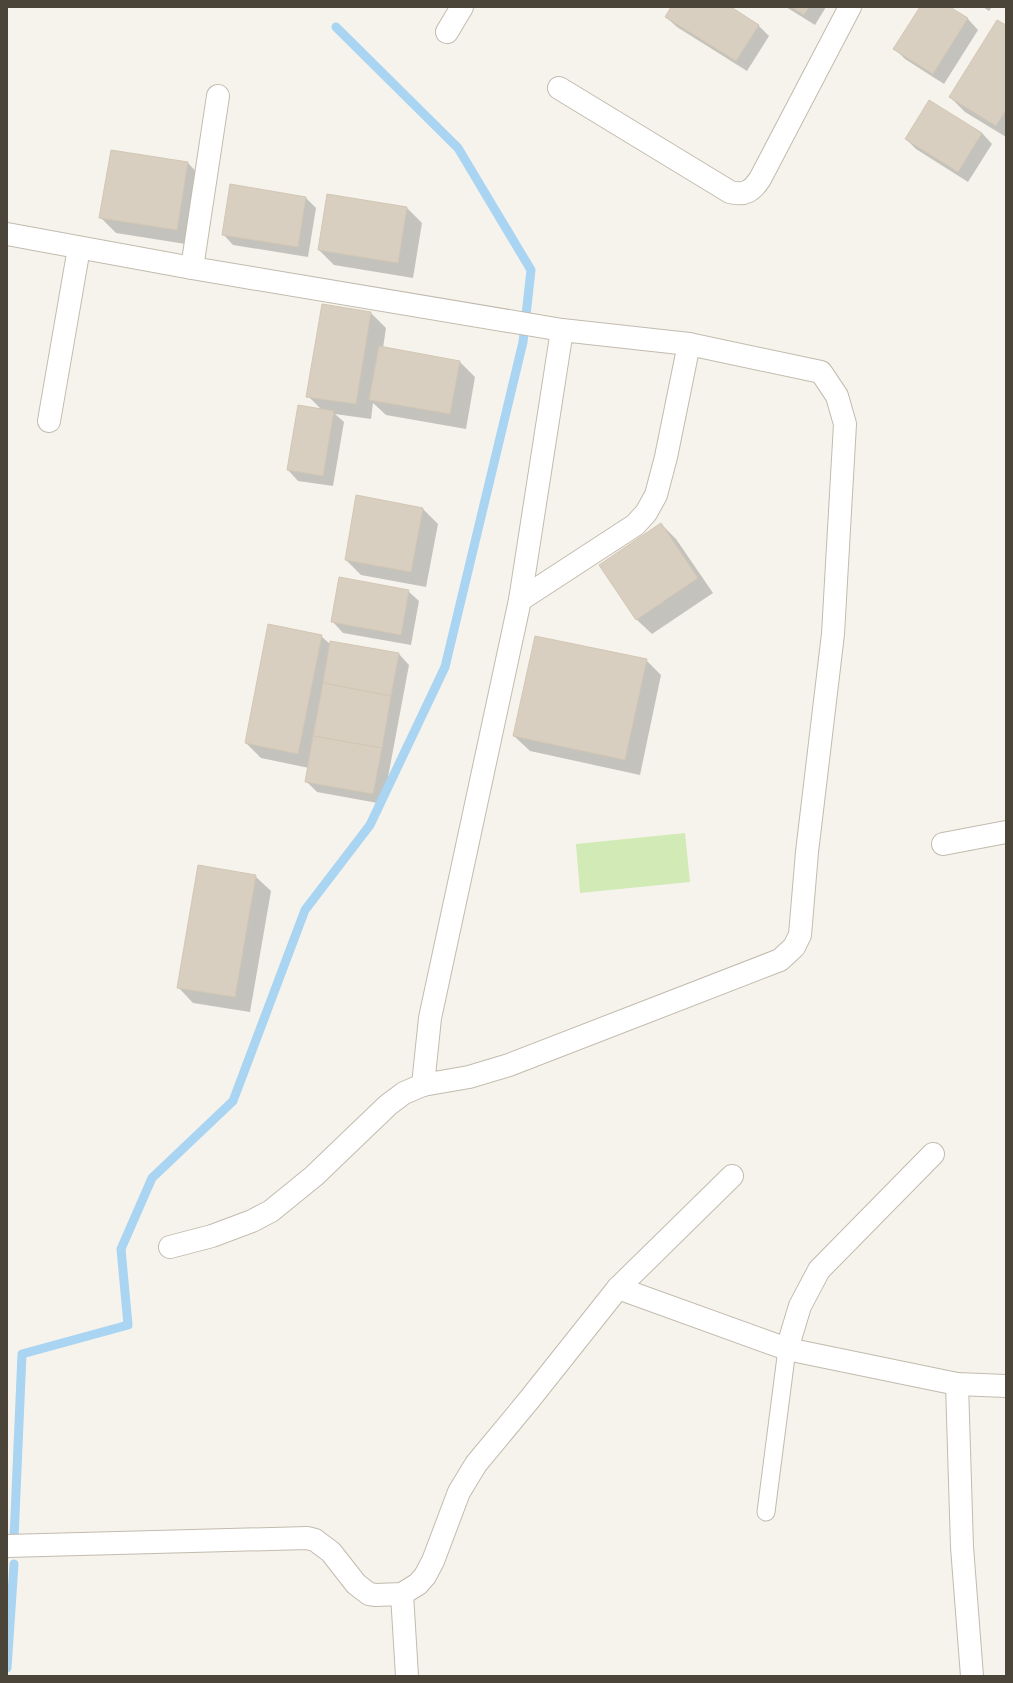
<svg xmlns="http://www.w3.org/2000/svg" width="1013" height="1683" font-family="Figtree,sans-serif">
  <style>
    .green { fill: #d2eab5 }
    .shadow { fill: #0003 }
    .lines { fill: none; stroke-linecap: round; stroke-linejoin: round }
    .stream { stroke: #a9d4f2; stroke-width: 9 }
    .building { fill: #d8cfc1; stroke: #d3c7b4 }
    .service-casing { stroke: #c2bbae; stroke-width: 19 }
    .minor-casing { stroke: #c2bbae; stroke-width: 24 }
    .service { stroke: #fff; stroke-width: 17 }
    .minor { stroke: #fff; stroke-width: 22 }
  </style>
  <rect width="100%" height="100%" fill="#f6f3ec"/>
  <polygon class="green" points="685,833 690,882 580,893 576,844"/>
  <g class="shadow">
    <polygon points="672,7 729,7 758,25 769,36 747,71 677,27 666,17"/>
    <polygon points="786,7 826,7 815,25"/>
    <polygon points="921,7 948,7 968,19 978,30 944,84 905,59 895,49"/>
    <polygon points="983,7 992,7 989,11"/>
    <polygon points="1006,27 1006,137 965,112 950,97"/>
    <polygon points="982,133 992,144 968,182 916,149 906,139"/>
    <polygon points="112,151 188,163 203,179 192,245 116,233 100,217"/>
    <polygon points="306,198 316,208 308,257 233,245 223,234"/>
    <polygon points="407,208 422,223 413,278 334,265 319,250"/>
    <polygon points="371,313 386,328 383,348 460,362 475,377 466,429 386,415 373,403 371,419 335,414 344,422 333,486 298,481 288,470 299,406 321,409 308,396"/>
    <polygon points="422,508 438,524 426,587 361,575 346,560"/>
    <polygon points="661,524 676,539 713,593 652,634 636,619"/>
    <polygon points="408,591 419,601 411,645 343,633 333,622"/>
    <polygon points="321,636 331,645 331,642 399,654 409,665 383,804 317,792 306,781 309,768 261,758 246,743"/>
    <polygon points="646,660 661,675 640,775 530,751 514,736"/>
    <polygon points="255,876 271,891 250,1012 193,1003 178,987"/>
  </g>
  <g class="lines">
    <g class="stream">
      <polyline points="14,1539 22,1354 128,1325 121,1249 152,1178 233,1101 305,910 370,825 445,667 523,342 531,270 458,148 336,27"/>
      <polyline points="7,1668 14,1564"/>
    </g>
  </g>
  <g class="building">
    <polygon points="671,7 731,7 759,25 736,61 665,17"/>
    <polygon points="791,7 809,7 804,15"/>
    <polygon points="920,7 950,7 968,18 933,74 893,49"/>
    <polygon points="997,20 1006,25 1006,110 996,126 949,97"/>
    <polygon points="929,100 982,133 958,172 905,139"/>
    <polygon points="111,150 188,162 177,230 99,218"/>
    <polygon points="230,184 306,197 298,247 222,235"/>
    <polygon points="327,194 407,207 398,263 318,250"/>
    <polygon points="322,304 371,312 356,404 306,397"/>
    <polygon points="379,346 460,361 450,414 369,400"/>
    <polygon points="298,405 334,411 323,476 287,470"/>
    <polygon points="356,495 423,508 411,572 345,560"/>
    <polygon points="661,523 698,578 636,620 599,565"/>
    <polygon points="339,577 409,590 401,635 331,622"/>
    <polygon points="268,624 322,635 298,754 245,743"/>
    <polygon points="535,636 647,659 625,760 513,736"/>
    <polygon points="330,641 399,653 391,696 323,683"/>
    <polygon points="323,683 391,696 382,748 313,736"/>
    <polygon points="313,736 382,748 373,794 305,782"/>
    <polygon points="198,865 256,875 235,997 177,988"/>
  </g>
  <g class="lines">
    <g class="service-casing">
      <polyline id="service" points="766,1512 787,1349"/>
    </g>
    <g class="minor-casing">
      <g id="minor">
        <polyline points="447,32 462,7"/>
        <path d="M559 88 730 192C745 196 752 191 760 179L850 7"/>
        <polyline points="7,234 192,268 562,330 689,344 821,372 837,396 845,424 833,634 807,852 800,935 794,947 780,960 509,1065 469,1077 423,1085 430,1018 520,600 562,330"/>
        <polyline points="192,268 218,96"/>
        <polyline points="49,421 79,248"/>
        <polyline points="520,600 635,525 646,513 656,495 666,457 689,344"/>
        <polyline points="943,844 1006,832"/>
        <polyline points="170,1247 212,1236 252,1221 271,1211 314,1176 388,1105 404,1093 423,1085"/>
        <polyline points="618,1288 787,1349 957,1384 1006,1386"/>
        <polyline points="787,1349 800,1306 819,1270 933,1154"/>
        <polyline points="957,1384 962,1547 972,1676"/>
        <polyline points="7,1546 307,1538 315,1540 331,1552 356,1584 369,1594 376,1595 402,1594 418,1584 425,1576 433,1561 459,1492 476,1464 529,1400 618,1288 732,1176"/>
        <polyline points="402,1594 407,1676"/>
      </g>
    </g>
    <use href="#service" class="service"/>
    <use href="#minor" class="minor"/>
  </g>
  <rect width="1013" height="1683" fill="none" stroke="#4b4439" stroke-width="16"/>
</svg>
